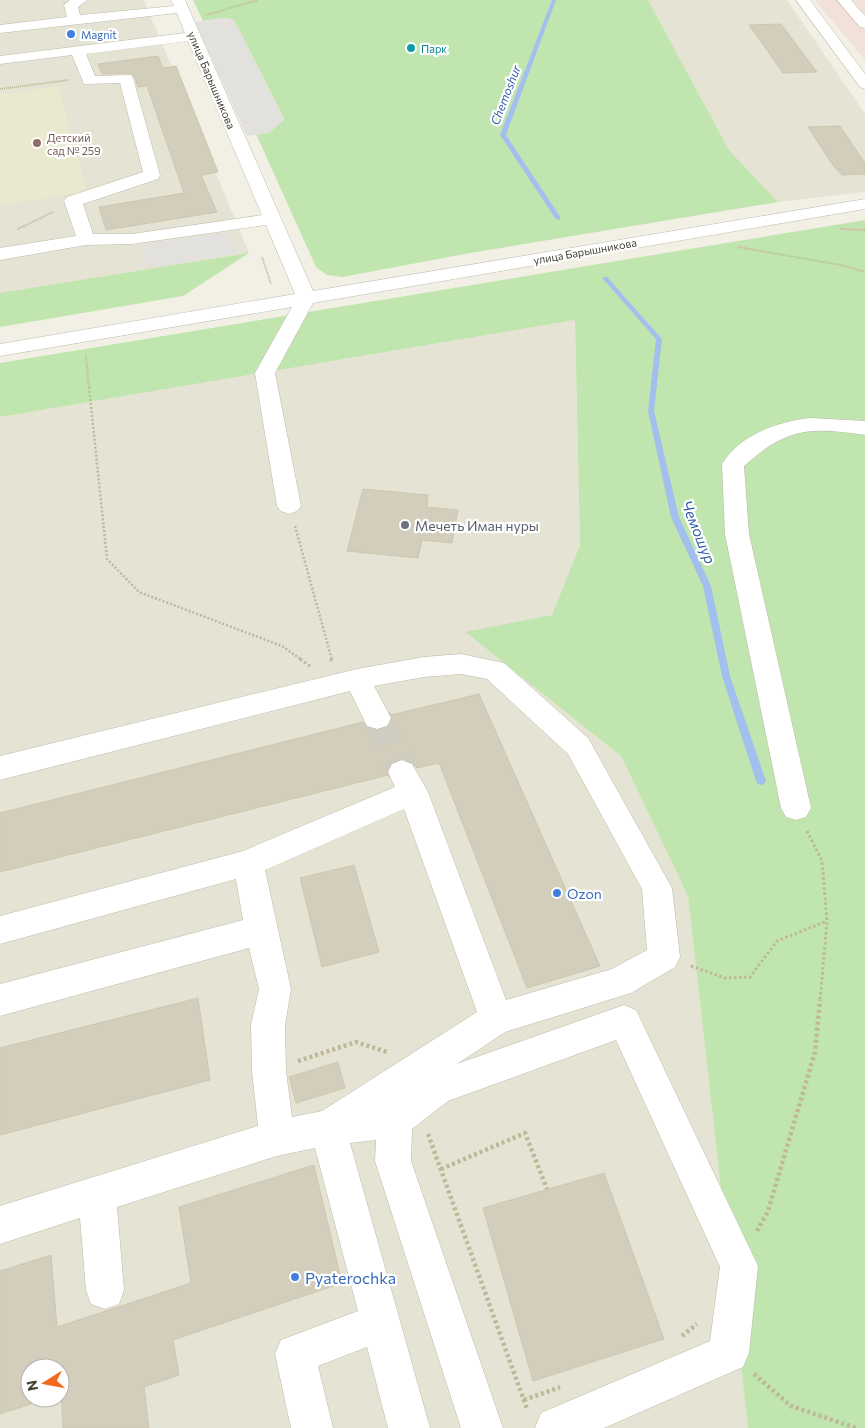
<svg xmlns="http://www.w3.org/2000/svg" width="865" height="1428" font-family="Commissioner,sans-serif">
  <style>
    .residential { fill: #e5e3d3; fill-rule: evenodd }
    .education { fill: #eae8cf }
    .medical { fill: #f2e1d8 }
    .green { fill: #c1e5ae }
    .parking { fill: #e2e1dd }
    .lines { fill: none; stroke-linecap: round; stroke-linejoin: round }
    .stream { fill: #a2bfed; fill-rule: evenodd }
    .building { fill: #d3cebb; stroke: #cdc7ae }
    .minor-tunnel { stroke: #cfcdc2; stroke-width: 29; stroke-dasharray: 29 15; stroke-linecap: butt }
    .minor-casing { stroke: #bcbaa8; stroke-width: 1 }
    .path-far3 { stroke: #beb899; stroke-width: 2; stroke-dasharray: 1 1; stroke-linecap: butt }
    .path-far2 { stroke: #beb899; stroke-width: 2.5; stroke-dasharray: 2 2; stroke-linecap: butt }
    .path-far1 { stroke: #beb899; stroke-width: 3; stroke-dasharray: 2.5 2.5; stroke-linecap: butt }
    .path { stroke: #beb899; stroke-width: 4.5; stroke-dasharray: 3 3; stroke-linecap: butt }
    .minor { fill: #fff; fill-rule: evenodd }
    .shop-dot { fill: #3f7fe0; stroke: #fff; stroke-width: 2 }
    .culture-dot { fill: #0f9aa8; stroke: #fff; stroke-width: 2 }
    .education-dot { fill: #8d6e63; stroke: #fff; stroke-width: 2 }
    .worship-dot { fill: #6b7280; stroke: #fff; stroke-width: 2 }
    .labels { text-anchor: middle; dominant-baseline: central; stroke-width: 4.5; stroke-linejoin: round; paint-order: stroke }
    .far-shop-label { font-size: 11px; fill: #366cbe; stroke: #fff; text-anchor: start }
    .far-culture-label { font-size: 11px; fill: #0d838f; stroke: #fff; text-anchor: start }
    .far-street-label { font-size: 11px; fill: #444135; stroke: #fff }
    .far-education-label { font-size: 11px; fill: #785e54; stroke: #fff; text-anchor: start }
    .far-water-label { font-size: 12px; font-style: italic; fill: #335faa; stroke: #fff }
    .worship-label { font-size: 14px; fill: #5b616d; stroke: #fff; text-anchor: start }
    .shop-label { font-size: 14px; fill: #366cbe; stroke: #fff; text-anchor: start }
    .water-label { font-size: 15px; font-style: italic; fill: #335faa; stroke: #fff }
    .near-shop-label { font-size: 16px; fill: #366cbe; stroke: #fff; text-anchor: start }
  </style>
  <rect width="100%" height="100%" fill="#f2f0e5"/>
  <g class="residential">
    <polygon points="0,0 144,0 249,253 0,294"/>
    <polygon points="648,0 787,0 865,114 865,192 778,202 729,150"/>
    <path d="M575 320 580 545 552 615 466 633 621 756 688 896 748 1428H0V417ZM30 1368H60V1398H30Z"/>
  </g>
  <polygon class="education" points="58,86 87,192 0,205 0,94"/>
  <polygon class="medical" points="815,0 865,0 865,60"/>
  <g class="green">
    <polygon points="193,0 648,0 729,150 778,202 465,254 342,277 327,275 316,267 256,134 269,133 284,119 234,20 225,18 203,21"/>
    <polygon points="865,220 865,1428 748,1428 688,896 621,756 465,632 552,615 580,545 575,320 0,417 0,363"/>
    <polygon points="249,253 183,296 0,327 0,293"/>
  </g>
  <g class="parking">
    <polygon points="225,18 234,20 284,120 269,133 247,136 195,22"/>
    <polygon points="228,232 236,254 148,268 141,245"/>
  </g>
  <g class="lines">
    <g class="stream">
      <polygon points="552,0 556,0 506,135 561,218 558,220 555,218 500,135"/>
      <polygon points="603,277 607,277 662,339 654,411 679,517 711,586 730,676 766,781 764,784 761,785 758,784 756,781 722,676 703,586 671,517 648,411 656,339 603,279"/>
    </g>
  </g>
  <g class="building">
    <polygon points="781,24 817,72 783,73 749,25"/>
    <polygon points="158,56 163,68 176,66 218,172 201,175 217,212 106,230 99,207 184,193 147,86 138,87 135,78 131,73 102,74 98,64"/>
    <polygon points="840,126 865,163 865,174 842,175 834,167 808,127"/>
    <polygon points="363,489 428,495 427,507 458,510 452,543 422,540 418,558 347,551"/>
    <polygon points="479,694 600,966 527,988 439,763 417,768 413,762 401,758 390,763 386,771 388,775 0,872 0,813 363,722 366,728 378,731 389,727 393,719 391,715"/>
    <polygon points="354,865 379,952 322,967 300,878"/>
    <polygon points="198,998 210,1080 0,1135 0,1048"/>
    <polygon points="338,1062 345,1088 296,1103 289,1077"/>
    <polygon points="314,1165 342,1283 173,1340 179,1375 144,1387 149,1428 63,1428 60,1368 30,1368 30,1398 49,1398 0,1414 0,1271 51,1255 57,1327 191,1283 179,1207"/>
    <polygon points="604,1173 664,1339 533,1381 483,1208"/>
  </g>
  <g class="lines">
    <polyline class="minor-tunnel" points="377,718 402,772"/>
    <g class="minor-casing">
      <g id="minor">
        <path d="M70 0H87L78 7 80 15 174 6 171 0H185L313 291 865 199V209L313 303 275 373 301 506 297 511 289 514 281 511 277 506 255 373 292 307 0 356V344L295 294 266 225 132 244 86 245 0 260V248L76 236 64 201 67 197 143 172 120 83 84 84 72 55 0 64V56L185 33 177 13 0 33V25L67 17 64 5ZM188 41 262 215 132 234H93L83 204 158 179 160 175 133 78 131 75 95 76 86 54Z"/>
        <polygon points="796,0 810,0 865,74 865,89 860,87"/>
        <polygon points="837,0 851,0 865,16 865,28 860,27"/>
        <path d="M810 418 865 421V435C810 427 787 427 744 466L749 534 811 808 806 817 796 820 786 817 781 808 725 534 722 464C741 434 777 422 810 418Z"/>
        <path d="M461 654 504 663 588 738 672 888 680 957 675 967 631 993 505 1032 457 1064 624 1005 636 1010 758 1266 749 1353 743 1367 604 1428H535L541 1413 710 1341 720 1267 616 1040 448 1101 412 1129 411 1161 503 1428H461L375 1161 376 1140 350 1143 430 1428H388L367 1347 318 1366 333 1428H291L275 1354 281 1340 358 1311 315 1148 277 1156 117 1207 124 1290 119 1304 105 1309 91 1304 86 1290 80 1218 0 1244V1206L258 1126 252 1071 251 1025 259 989 249 948 0 1016V984L243 920 236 879 0 944V916L243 851 395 787 388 772 392 764 402 760 412 764 428 792 506 1000 612 969 647 950 642 889 568 754 487 679 461 674 424 677 374 686 391 718 387 726 377 729 367 726 350 691 0 780V756L357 669 424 657ZM404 809 477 1012 322 1111 292 1117 286 1071 285 1025 291 989 265 870Z"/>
      </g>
    </g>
    <g class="path-far3">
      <polyline points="206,15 258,0"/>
      <polyline points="0,89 69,80"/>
      <polyline points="18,229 53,212"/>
      <polyline points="840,229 865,230"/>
      <polyline points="738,247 841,265 865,272"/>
      <polyline points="262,257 271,284"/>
      <polyline points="86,355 89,389"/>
    </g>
    <g class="path-far2">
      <polyline points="89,387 107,559 139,592 282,646 302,660"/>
      <polyline points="295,526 332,660"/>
    </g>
    <g class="path-far1">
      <polyline points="300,659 310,666"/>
      <polyline points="330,659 333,661"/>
      <polyline points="807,831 822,861 827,921 820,1001"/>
      <polyline points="691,966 725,978 750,977 777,941 827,921"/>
    </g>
    <g class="path">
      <polyline points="298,1061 356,1042 387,1052"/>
      <polyline points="428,1134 527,1409"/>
      <polyline points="441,1169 525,1133 547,1189"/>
      <polyline points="757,1231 768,1211 815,1052 820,1000"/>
      <polyline points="682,1336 697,1324"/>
      <polyline points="754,1374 791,1406 856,1428"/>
      <polyline points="524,1400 560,1387"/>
    </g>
    <use href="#minor" class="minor"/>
  </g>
  <g class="shop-dot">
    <circle cx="71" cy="34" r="5"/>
    <circle cx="557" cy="893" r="5"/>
    <circle cx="295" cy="1277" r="5"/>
  </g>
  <circle class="culture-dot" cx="411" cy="48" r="5"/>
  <circle class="education-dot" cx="37" cy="143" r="5"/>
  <circle class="worship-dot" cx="405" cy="525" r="5"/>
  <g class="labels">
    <g class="far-shop-label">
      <text x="81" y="34">Magnit</text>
    </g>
    <g class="far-culture-label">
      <text x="421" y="48">Парк</text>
    </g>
    <g class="far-street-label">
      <text transform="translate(212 80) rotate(67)">улица Барышникова</text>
      <text transform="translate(585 251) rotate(-10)">улица Барышникова</text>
    </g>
    <g class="far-education-label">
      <text x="47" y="137">Детский<tspan x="47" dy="13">сад № 259</tspan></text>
    </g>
    <g class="far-water-label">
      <text transform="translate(505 95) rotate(-69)">Chemoshur</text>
    </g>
    <g class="worship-label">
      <text x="415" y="525">Мечеть Иман нуры</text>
    </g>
    <g class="shop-label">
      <text x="567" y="893">Ozon</text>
    </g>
    <g class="water-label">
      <text transform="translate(699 532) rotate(68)">Чемошур</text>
    </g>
    <g class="near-shop-label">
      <text x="305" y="1277">Pyaterochka</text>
    </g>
  </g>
  <g transform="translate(45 1383) rotate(259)"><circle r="24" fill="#ffffff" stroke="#b4b3ae"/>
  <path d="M0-4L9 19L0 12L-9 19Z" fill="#f1691c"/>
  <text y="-8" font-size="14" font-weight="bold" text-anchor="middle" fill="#444135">N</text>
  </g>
</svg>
